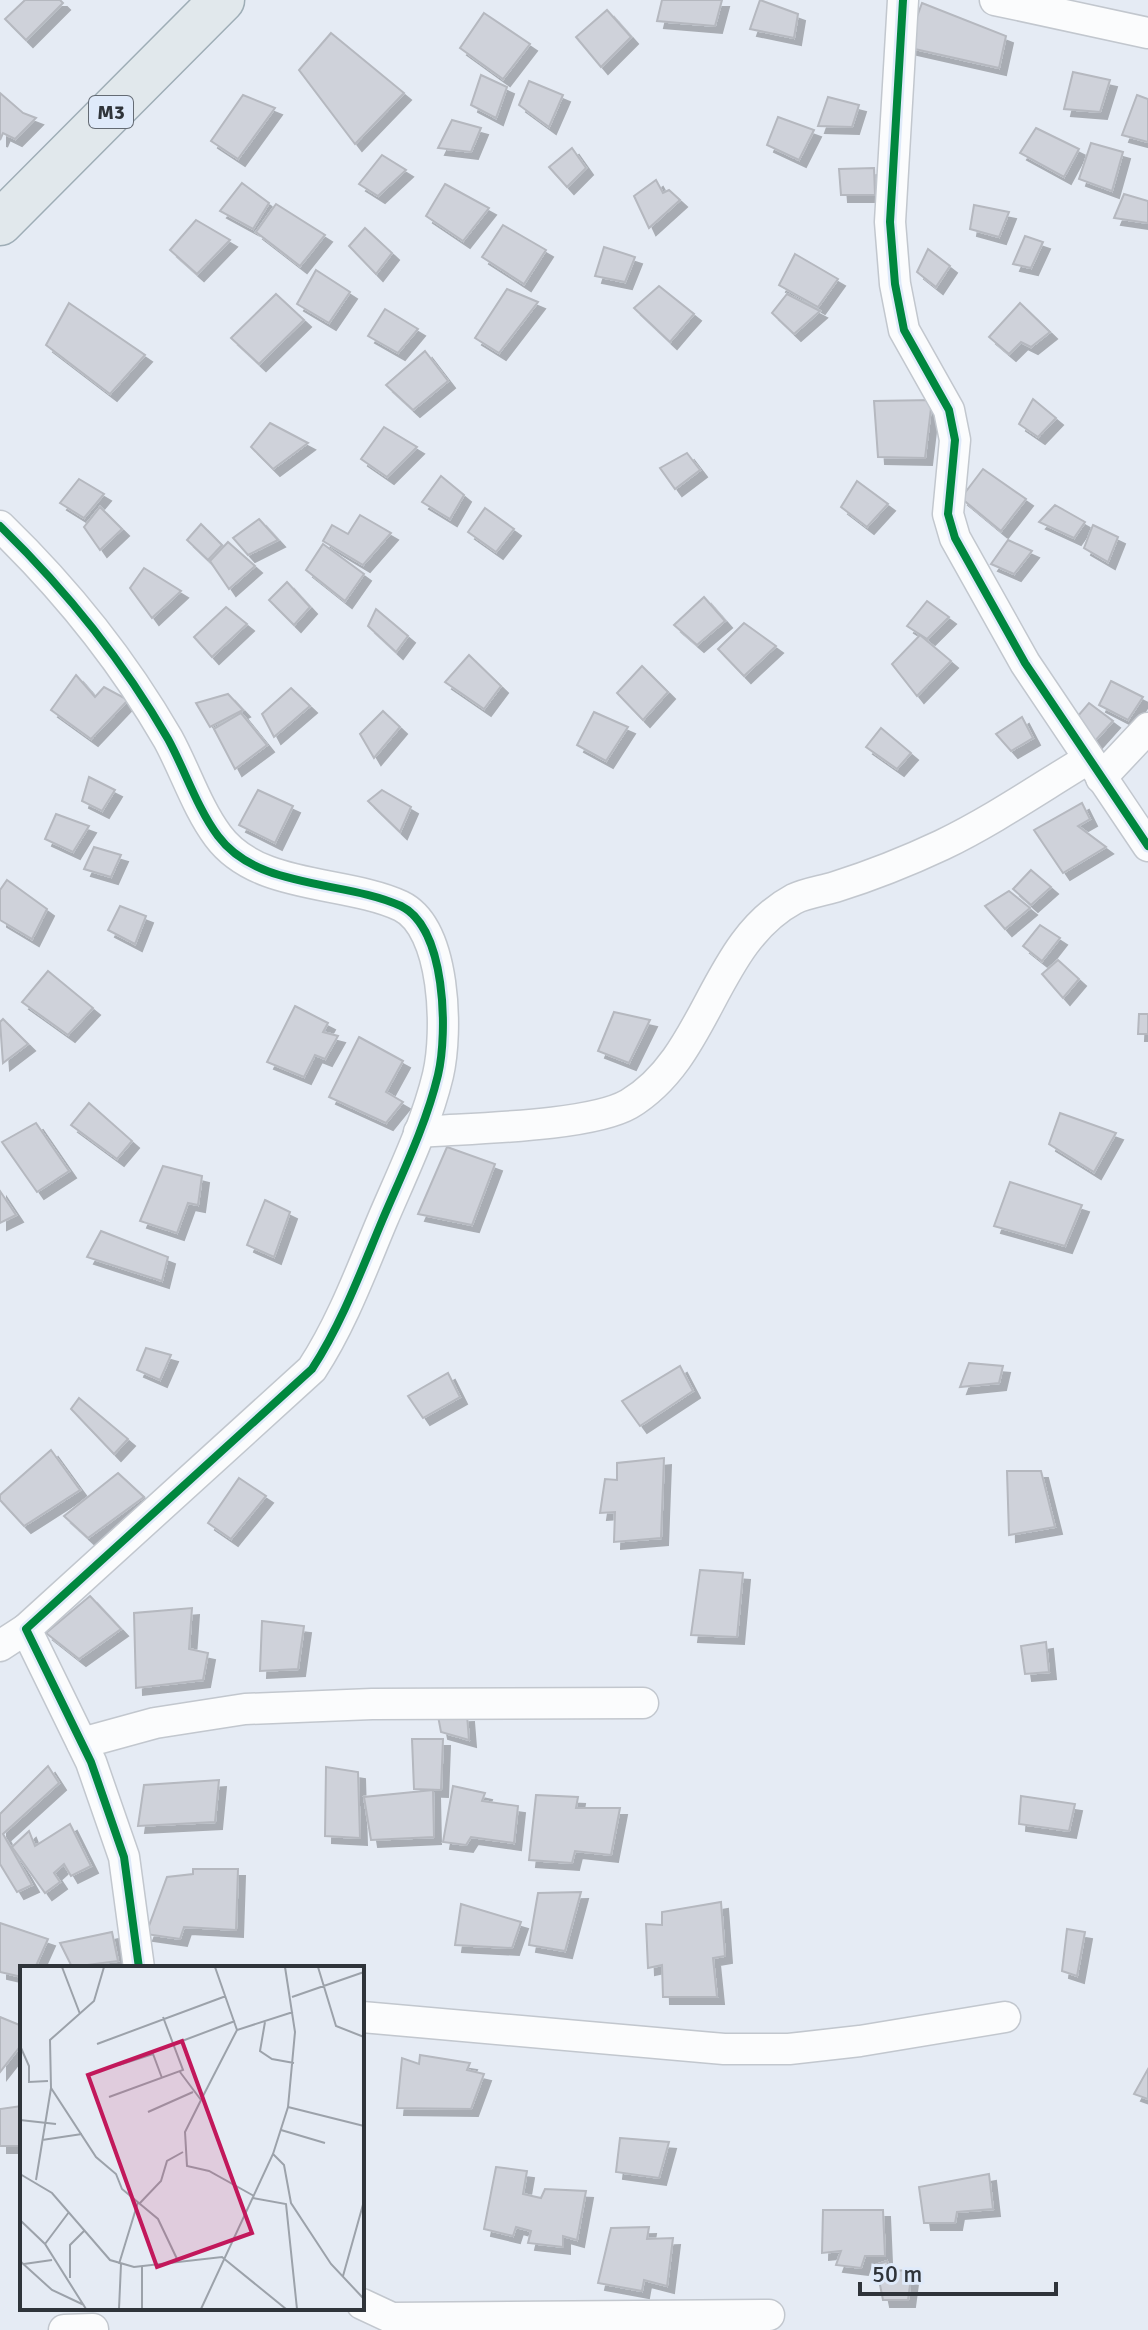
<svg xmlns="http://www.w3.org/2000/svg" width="1148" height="2330" font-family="Signika,sans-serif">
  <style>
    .building { fill: #cfd2da; stroke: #b5b8bf; stroke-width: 2; filter: url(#shadow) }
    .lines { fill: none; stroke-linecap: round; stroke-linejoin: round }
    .minor-casing { stroke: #c2c7ce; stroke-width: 33 }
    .primary-casing { stroke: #9eadb6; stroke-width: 47 }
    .minor { stroke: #fbfcfd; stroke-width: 30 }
    .primary { stroke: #e1e8ec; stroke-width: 44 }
    .cycleway-casing { stroke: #dfeafa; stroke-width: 13 }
    .cycleway { stroke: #00873e; stroke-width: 8 }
    .labels { text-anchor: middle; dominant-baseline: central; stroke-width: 7; stroke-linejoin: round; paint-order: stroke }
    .shield { fill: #dfeafa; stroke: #646b74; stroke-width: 2 }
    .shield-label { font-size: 20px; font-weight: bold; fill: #2f343a }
    .inset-road { fill: none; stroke: #9ca2aa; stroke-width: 2 }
    .view { fill: #c2185b; fill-opacity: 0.15; stroke: #c2185b; stroke-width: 4 }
    .inset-edge { fill: none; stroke: #2f343a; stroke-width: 4 }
  </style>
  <defs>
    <filter id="shadow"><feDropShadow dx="7" dy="7" stdDeviation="0" flood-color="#0004"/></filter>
  </defs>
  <rect width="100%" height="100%" fill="#e5ebf4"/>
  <g class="building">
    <polygon points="25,0 60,0 63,3 26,40 5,19"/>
    <polygon points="662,0 722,0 715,26 657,21"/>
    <polygon points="760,0 798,14 794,38 750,29"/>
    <polygon points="922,3 1006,36 999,68 906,47"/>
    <polygon points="607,10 631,37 601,67 576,37"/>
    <polygon points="484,13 530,44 503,79 460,48"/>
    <polygon points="331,33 404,93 355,144 299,70"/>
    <polygon points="1073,72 1110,80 1100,112 1064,109"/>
    <polygon points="481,75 507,87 496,118 471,105"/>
    <polygon points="529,81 563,95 549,127 519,105"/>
    <polygon points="0,93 23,113 36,118 15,139 3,133 0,140"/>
    <polygon points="243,95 275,108 238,159 211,141"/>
    <polygon points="1137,95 1148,99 1148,142 1122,135"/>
    <polygon points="828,97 859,105 852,127 818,126"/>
    <polygon points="778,117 814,130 799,160 767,145"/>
    <polygon points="452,120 481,128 471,152 438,148"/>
    <polygon points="1036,128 1079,149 1064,177 1020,153"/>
    <polygon points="1091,143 1123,152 1112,191 1079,179"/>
    <polygon points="572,148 586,168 567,187 549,167"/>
    <polygon points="382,155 406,170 378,196 359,184"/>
    <polygon points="874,168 875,195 841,195 839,169"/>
    <polygon points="656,180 663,193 669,190 680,200 649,228 634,196"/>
    <polygon points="242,183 269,203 253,229 220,211"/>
    <polygon points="445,184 489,208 463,241 426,216"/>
    <polygon points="1124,194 1148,201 1148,223 1114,218"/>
    <polygon points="276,204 325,235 300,266 256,232"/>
    <polygon points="974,205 1009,212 999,237 970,229"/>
    <polygon points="196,220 230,240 197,274 170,250"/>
    <polygon points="503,225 546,250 524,284 482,257"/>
    <polygon points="365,228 392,253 376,274 349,246"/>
    <polygon points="1025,236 1043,242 1031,268 1013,264"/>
    <polygon points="604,247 635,257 625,282 595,276"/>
    <polygon points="928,249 950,266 936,287 917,272"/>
    <polygon points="795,254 838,279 818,307 779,285"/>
    <polygon points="316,270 350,292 329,323 297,304"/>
    <polygon points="659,286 694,314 670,342 634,308"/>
    <polygon points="507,289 538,302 499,353 475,338"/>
    <polygon points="276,294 304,320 259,364 231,338"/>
    <polygon points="787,294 820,311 794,334 772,313"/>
    <polygon points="69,303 145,355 110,394 46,345"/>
    <polygon points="1020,303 1050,332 1031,347 1021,342 1009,354 989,337"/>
    <polygon points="385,309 418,329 398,353 368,336"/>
    <polygon points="425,351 448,381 413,410 386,385"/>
    <polygon points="1033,399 1056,418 1038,437 1019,424"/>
    <polygon points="932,400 925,458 878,457 874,401"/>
    <polygon points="270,423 308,443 273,469 251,447"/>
    <polygon points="384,427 417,447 387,477 361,459"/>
    <polygon points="687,453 700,470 675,489 660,468"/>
    <polygon points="983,469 1026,499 1001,531 961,498"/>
    <polygon points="441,476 464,495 450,519 422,502"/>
    <polygon points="79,479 104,494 84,518 60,503"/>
    <polygon points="857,481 888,504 867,527 841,507"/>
    <polygon points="1055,505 1085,522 1074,538 1039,522"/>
    <polygon points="100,507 122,529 100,550 84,527"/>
    <polygon points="485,508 514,529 496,552 468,532"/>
    <polygon points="360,515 391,533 363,565 323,541 332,525 348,534"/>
    <polygon points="259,519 278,540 248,555 233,538"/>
    <polygon points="201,524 222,545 208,560 187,540"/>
    <polygon points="1093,525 1118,537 1108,562 1084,548"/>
    <polygon points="1008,540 1032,551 1014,574 991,564"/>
    <polygon points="228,542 255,566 229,589 210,561"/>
    <polygon points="323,544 364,574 345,601 306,570"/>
    <polygon points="144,568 181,591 152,618 130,588"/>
    <polygon points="287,582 310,607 294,625 269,600"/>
    <polygon points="704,597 725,621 697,645 674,625"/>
    <polygon points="927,601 949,617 927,639 907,626"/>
    <polygon points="226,607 247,624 212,657 194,637"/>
    <polygon points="376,609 408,636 396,652 368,626"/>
    <polygon points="744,623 776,646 744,676 718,649"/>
    <polygon points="920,635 951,661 917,696 892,664"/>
    <polygon points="469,655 501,686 484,709 445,682"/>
    <polygon points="642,666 668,692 643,720 617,693"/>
    <polygon points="76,675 95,697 104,687 128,700 91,739 51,710"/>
    <polygon points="1111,681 1143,697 1128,720 1099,705"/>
    <polygon points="291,688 310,706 274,737 262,714"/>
    <polygon points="228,694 243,710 210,727 196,703"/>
    <polygon points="1089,703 1113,721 1094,742 1072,723"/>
    <polygon points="383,711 400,727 374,758 360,734"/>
    <polygon points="594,712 628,727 606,761 577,745"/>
    <polygon points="241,713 267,745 235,769 214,729"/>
    <polygon points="1022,717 1033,738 1011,751 996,734"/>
    <polygon points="881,728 911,753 897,769 866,747"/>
    <polygon points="89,777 115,790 102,811 82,801"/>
    <polygon points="258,790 293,806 275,843 239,825"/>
    <polygon points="382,790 411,807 400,832 368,801"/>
    <polygon points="1082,803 1090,819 1078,826 1106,847 1063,873 1034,830"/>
    <polygon points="56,814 89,826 73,852 45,839"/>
    <polygon points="94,847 121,855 111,877 84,869"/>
    <polygon points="1031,870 1051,887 1031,905 1013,889"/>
    <polygon points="7,880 47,909 32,939 0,920 0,890"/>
    <polygon points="1009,891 1030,908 1005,929 985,906"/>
    <polygon points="120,906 146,916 135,944 108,930"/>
    <polygon points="1040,925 1060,938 1042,961 1023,946"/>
    <polygon points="1058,960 1079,979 1063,998 1042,974"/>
    <polygon points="48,971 93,1008 68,1035 22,1002"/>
    <polygon points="295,1006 328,1023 323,1032 338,1036 325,1059 315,1055 304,1077 267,1062"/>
    <polygon points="614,1012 650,1020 629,1063 598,1051"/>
    <polygon points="1139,1014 1148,1014 1148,1034 1138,1034"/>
    <polygon points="3,1019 28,1044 3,1063 0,1022"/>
    <polygon points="359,1037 403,1061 386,1092 403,1102 386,1123 329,1097"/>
    <polygon points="89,1103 132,1141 117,1159 71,1125"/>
    <polygon points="1060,1113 1116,1133 1094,1172 1049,1144"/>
    <polygon points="36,1123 69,1171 37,1192 2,1142"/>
    <polygon points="447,1147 495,1164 472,1225 418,1214"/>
    <polygon points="163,1166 202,1176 198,1205 188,1203 177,1233 140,1221"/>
    <polygon points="1010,1182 1082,1205 1065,1246 994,1226"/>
    <polygon points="0,1191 16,1215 0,1223"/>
    <polygon points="265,1200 290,1212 274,1257 247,1245"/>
    <polygon points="101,1231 168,1257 162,1281 87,1257"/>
    <polygon points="146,1348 171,1355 160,1380 137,1370"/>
    <polygon points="969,1363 1003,1366 999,1383 960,1387"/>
    <polygon points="680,1366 693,1391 640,1426 622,1401"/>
    <polygon points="448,1373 460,1397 423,1418 408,1396"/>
    <polygon points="79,1398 128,1439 114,1454 71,1409"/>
    <polygon points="51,1450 80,1490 24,1526 0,1500 0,1495"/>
    <polygon points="664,1458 661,1538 614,1542 615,1512 600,1513 605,1479 617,1480 617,1463"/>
    <polygon points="1007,1471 1041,1471 1055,1527 1009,1535"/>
    <polygon points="118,1473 144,1497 88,1538 64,1516"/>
    <polygon points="239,1478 266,1496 231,1539 208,1523"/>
    <polygon points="700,1570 743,1573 737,1637 691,1635"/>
    <polygon points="90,1596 121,1629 79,1659 46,1633"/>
    <polygon points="192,1608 189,1649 208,1653 203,1680 136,1688 134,1613"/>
    <polygon points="262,1621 304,1626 298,1669 260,1671"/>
    <polygon points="1046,1642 1049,1672 1025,1674 1021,1646"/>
    <polygon points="467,1715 469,1740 441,1732 438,1716"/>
    <polygon points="412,1739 443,1739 441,1790 414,1789"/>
    <polygon points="48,1766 59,1783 3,1834 32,1885 17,1892 0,1864 0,1814"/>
    <polygon points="326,1767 358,1772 360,1838 325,1836"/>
    <polygon points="219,1780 215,1822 138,1826 144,1785"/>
    <polygon points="453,1786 485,1793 482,1801 518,1806 514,1843 471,1837 466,1845 443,1842"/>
    <polygon points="433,1790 434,1837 371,1840 364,1797"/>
    <polygon points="536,1795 578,1797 576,1808 620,1808 611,1855 575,1851 572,1863 529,1860"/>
    <polygon points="1021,1796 1075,1804 1069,1831 1019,1824"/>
    <polygon points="70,1824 91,1866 71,1876 64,1864 54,1873 60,1882 45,1893 12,1847 29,1831 35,1846"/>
    <polygon points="193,1869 238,1869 236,1930 184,1927 180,1939 146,1934 167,1877 193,1874"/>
    <polygon points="581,1892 565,1951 529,1945 538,1893"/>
    <polygon points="721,1902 725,1956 713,1958 717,1997 663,1997 662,1965 648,1968 646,1924 662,1925 662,1912"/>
    <polygon points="461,1904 521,1922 512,1948 455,1945"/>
    <polygon points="0,1923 48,1939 35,1968 22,1968 22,1977 0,1972"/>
    <polygon points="1067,1929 1085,1932 1077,1976 1062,1971"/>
    <polygon points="112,1932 118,1961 72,1967 60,1943"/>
    <polygon points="0,2017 22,2026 22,2044 0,2072"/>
    <polygon points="420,2055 470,2063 467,2070 484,2074 471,2109 397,2108 402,2058 419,2064"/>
    <polygon points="1148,2069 1148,2099 1134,2094"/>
    <polygon points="22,2106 22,2146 0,2146 0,2109"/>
    <polygon points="620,2138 669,2142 659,2178 616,2172"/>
    <polygon points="496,2167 527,2171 523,2194 541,2198 545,2189 586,2191 577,2240 563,2236 563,2247 528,2243 531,2231 516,2227 513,2236 484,2229"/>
    <polygon points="989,2174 993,2209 957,2212 955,2223 924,2223 919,2187"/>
    <polygon points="20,2190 22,2270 19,2270"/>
    <polygon points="823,2210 883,2210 885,2256 865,2256 861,2268 836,2265 841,2251 822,2253"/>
    <polygon points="649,2227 647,2239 673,2238 667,2286 644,2280 642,2291 598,2283 611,2228"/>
    <polygon points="887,2261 890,2271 912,2270 908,2300 883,2300 876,2265"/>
  </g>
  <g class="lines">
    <g class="minor-casing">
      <g id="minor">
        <polyline points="903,0 890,222 895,284 904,330 949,410 955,440 948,514 955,538 1025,663 1148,846"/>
        <polyline points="995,0 1148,33"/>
        <path d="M0 526C64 588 123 661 168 739 185 770 197 808 218 836 258 890 345 880 401 906 446 928 448 1032 438 1075 426 1125 402 1174 382 1221 361 1271 342 1323 312 1369L26 1629 91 1762 124 1857 139 1968"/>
        <polyline points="1101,778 1148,728"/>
        <path d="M419 1132C469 1128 589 1127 629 1104 709 1056 712 943 794 899 806 893 822 891 835 887 870 876 908 861 942 845 992 821 1040 788 1088 759"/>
        <polyline points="0,1646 26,1629"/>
        <polyline points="82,1743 155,1723 245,1709 372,1704 643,1703"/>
        <polyline points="362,2017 724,2049 789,2049 860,2041 1005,2017"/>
        <polyline points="362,2304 392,2318 769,2315"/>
        <polyline points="64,2330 93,2329"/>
      </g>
    </g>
    <g class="primary-casing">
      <polyline id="primary" points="0,223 222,0"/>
    </g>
    <use href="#minor" class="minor"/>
    <use href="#primary" class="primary"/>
    <g class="cycleway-casing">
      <g id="cycleway">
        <polyline points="903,0 890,222 895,284 904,330 949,410 955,440 948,514 955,538 1025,663 1148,846"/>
        <path d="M0 526C64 588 123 661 168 739 185 770 197 808 218 836 258 890 345 880 401 906 446 928 448 1032 438 1075 426 1125 402 1174 382 1221 361 1271 342 1323 312 1369L26 1629 91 1762 124 1857 139 1968"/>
      </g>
    </g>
    <use href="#cycleway" class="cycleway"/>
  </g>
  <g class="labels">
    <rect class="shield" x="89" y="96" width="44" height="32" rx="6"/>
    <g class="shield-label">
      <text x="111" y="112">M3</text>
    </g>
  </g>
  <g transform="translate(20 1966)">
    <rect width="344" height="344" fill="#e5ebf4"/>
    <path class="inset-road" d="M42 1 60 48M195 1 217 64M298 1 316 60 344 71M272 31 344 6M245 56 240 85 252 93 274 97M77 78 206 30M154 78 215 55M1 82 9 100V116L28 115M99 99 133 88 142 112M160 106 181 134 165 166 167 200 189 205 234 230M31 122 30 74 74 35 84 1M89 131 163 104 143 51M181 134 217 64 273 46M268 141 344 160M128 146 173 126M0 154 36 158M261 164 305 177M22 174 62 168M253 188 264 199 271 237 311 298 344 333M0 208 32 227 90 294 114 301 202 291 266 343M16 214 31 122 76 191 96 208 102 223 138 253 158 295M233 232 266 238 277 343M120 237 141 215 147 195 163 186M0 254 25 278 66 343M25 278 49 246M0 295 32 324 64 339M4 298 32 294M99 298 118 236M122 301V343M323 310 344 235M50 312V279L64 265M99 343 101 298M181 343 253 188 268 141 275 66 265 1"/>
    <path class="view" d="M162 75 232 267 137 301 68 109Z"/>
    <rect width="344" height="344" class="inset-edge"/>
  </g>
  <path d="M860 2282v12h196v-12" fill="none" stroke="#2f343a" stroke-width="4"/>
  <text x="872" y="2282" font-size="24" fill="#2f343a" stroke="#dfeafa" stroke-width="6" paint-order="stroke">50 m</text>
</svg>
